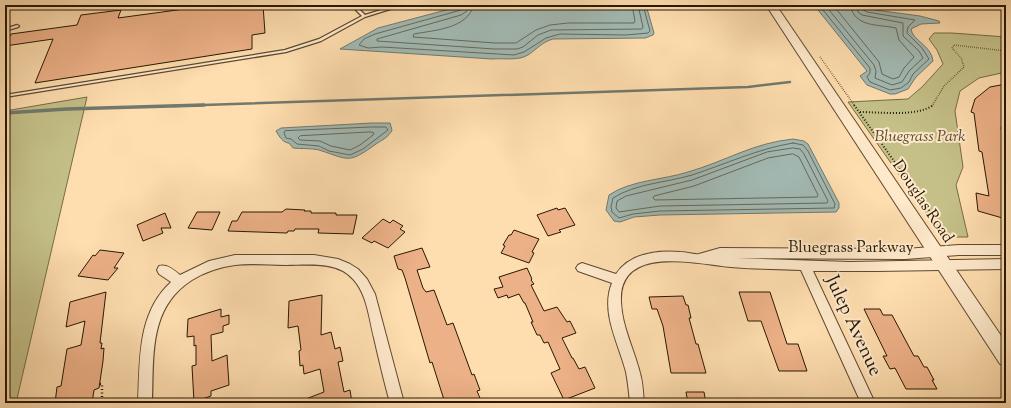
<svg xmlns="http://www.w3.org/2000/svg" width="1011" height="408" font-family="'Sorts Mill Goudy',serif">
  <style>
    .green { fill: #c4c088; stroke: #766c46 }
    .water { fill: #a2bab4; stroke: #71796e }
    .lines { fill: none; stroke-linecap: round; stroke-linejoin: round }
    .shore { stroke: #65695c; stroke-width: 1 }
    .stream-far1 { stroke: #71796e; stroke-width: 2.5 }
    .stream { stroke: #71796e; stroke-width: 3.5 }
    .building { fill: #edb187; stroke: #281804 }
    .service-casing { stroke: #5e492f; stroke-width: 2.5 }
    .minor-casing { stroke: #5e492f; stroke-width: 2 }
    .tertiary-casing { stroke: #5e492f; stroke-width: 2 }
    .path-far2 { stroke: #281804; stroke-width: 1.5; stroke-dasharray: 0.5 1.5; stroke-linecap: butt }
    .path-far1 { stroke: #281804; stroke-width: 2; stroke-dasharray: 1 2; stroke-linecap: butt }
    .path { stroke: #281804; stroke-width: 2.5; stroke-dasharray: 1 2.5; stroke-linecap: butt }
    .service { fill: #fee9cb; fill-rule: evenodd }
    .minor { fill: #fee9cb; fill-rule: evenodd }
    .tertiary { fill: #fee9cb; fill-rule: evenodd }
    .labels { text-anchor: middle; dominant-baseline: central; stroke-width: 4; stroke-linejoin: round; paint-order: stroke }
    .park-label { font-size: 16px; font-style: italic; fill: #574a2c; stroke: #fee9cb }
    .street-label { font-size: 16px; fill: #281804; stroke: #fee9cb }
    .near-street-label { font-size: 19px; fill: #281804; stroke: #fee9cb }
  </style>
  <rect width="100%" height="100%" fill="#feddaf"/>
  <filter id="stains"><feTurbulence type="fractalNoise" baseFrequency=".005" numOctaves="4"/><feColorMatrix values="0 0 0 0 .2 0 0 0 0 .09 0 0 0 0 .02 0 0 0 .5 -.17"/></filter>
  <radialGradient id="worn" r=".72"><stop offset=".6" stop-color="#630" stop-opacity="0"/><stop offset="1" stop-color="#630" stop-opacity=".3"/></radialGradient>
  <g class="green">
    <polygon points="934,33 952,33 1006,37 1006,72 979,78 960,91 955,111 963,167 956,185 968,237 943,237 848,102 908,99 922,87 943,64 937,50 929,39"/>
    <polygon points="87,97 16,403 5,403 5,111"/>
  </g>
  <g class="water">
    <path d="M465 5H646L654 33 653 35 645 38 553 39C542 42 537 49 528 55 518 61 504 58 492 59L340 49 378 28Z"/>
    <path d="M814 5H861L875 10 920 16 939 21 940 23 921 24 911 29C912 40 932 46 933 61L916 77 908 89 895 94H890L867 85 860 76 867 71Z"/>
    <path d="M372 123H390L392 130C389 137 382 140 376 144 348 164 350 160 319 150 311 148 302 149 293 148L289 143C283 143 279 136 276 131L281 128Z"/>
    <path d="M793 139 804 141 808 144 839 203V208L836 212 660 215 634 217 620 222 614 221 606 210 609 195C631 180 663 180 688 172 726 161 753 143 793 139Z"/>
  </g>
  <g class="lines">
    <g class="shore">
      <polyline points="463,5 461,10 375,34 364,39 359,45 368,48 382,47 514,55 524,52 546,38 560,34 626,35 648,33 650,31 643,5"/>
      <polyline points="468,5 467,11 461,15 377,39 377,41 494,49 517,49 523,47 538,35 551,30 642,29 643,27 638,5"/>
      <path d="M474 5C467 29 435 30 414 34L413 37 495 43H516L536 30 550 25 568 23H634L635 21 632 5"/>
      <polyline points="819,5 870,68 870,73 867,77 870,82 890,90 901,88 909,82 913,74 929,59 922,48 907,33 908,27 915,20 867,12 862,9 861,5"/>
      <polyline points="825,5 874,65 876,71 875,78 892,85 902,82 909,71 923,58 919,51 903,36 903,23 862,15 858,12 856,5"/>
      <path d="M833 5 879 62 882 74 893 79 899 77 904 68 914 57 899 40 896 28C878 24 855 28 850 5"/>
      <polygon points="372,127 386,127 388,130 363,149 350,155 329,151 319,146 297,144 291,139 286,138 284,133 285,131"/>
      <polygon points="371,132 374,133 373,135 360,145 350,150 331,146 320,141 300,140 298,138 300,136"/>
      <path d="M793 143 803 145 808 151 835 204 834 208 660 211 633 214 619 218 612 212 611 207 613 198C637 183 665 183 692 175 726 164 757 149 793 143Z"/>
      <polygon points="793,148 800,149 804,154 828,201 827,203 660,206 619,212 616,208 617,201 626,196 692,180 767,152"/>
      <polygon points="793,154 799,157 818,195 817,197 655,200 653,198 654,196 694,186 768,158"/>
    </g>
    <polyline class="stream-far1" points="173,106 748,87 790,82"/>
    <polyline class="stream" points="5,113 67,109 204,105"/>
  </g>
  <g class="building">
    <polygon points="214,5 263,5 265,33 252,35 252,49 35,83 53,39 5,46 11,34 77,25 81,15 121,10 118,18"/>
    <polygon points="1006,84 1006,110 1001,128 1006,149 1006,219 978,211 976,193 989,196 982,152 979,151 974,113 971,112 975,99 990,87"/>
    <polygon points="557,208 558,210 565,208 575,225 559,230 561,232 548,236 537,215"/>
    <polygon points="286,209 305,210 304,211 311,211 311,213 336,213 336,215 357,215 353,234 318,233 319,229 295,229 294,231 288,231 287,233 228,231 232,221 237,221 242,212 282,212"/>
    <polygon points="197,212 220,212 212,230 188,228"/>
    <polygon points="165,213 171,228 161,228 163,233 143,241 137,225"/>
    <polygon points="383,219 390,223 393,220 403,226 400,229 405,232 388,248 374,241 372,243 362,238"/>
    <polygon points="514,230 539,239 532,252 534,253 529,263 501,253 505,246 503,245 509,235 511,235"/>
    <polygon points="422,248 430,267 417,270 423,288 426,292 434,290 447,325 453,323 472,375 474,374 480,390 477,391 482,403 445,403 432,362 430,363 405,278 402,270 398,269 394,256"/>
    <polygon points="100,250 124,253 114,268 118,268 108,280 78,276 93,255 95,256"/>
    <polygon points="527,268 532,279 531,280 534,284 531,285 544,311 557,307 567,322 570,321 576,333 562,338 572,358 573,358 579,369 585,367 595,388 564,400 551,373 560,369 548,342 544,343 540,335 537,335 531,322 533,322 525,303 524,303 519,294 508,298 507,295 498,298 494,289 503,287 499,277"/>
    <polygon points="106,292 100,343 102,343 101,349 104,348 103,361 99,388 94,390 92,403 55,403 57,387 61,386 67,349 81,345 85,321 66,327 70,302"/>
    <polygon points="739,292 770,292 787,344 798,344 807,371 779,371 761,321 748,321"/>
    <polygon points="322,295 321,335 331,332 335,349 340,347 343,361 338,362 344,392 350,390 352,403 299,403 298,402 324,392 320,369 304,374 303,365 300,366 299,351 301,350 298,326 288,328 289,301"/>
    <polygon points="683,296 686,305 688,305 691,318 689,318 696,344 698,344 706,373 671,373 663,326 657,309 652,309 649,297"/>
    <polygon points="221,309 221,317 229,315 229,324 223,326 223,332 211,335 212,361 227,355 229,385 211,391 211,396 194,402 192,366 196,365 196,345 194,346 194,336 187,337 188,319"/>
    <polygon points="864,309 880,309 883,315 892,315 914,356 918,356 924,367 927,367 934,380 932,380 937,389 906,389 895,368 890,369 883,356 887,356"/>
    <polygon points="686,392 704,392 706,403 688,403"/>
  </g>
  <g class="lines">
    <g class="service-casing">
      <g id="service">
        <polygon points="351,5 355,5 365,15 397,5 403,5 365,17 321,41 286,52 5,97 5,95 285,50 319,39 362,16"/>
        <polygon points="17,25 19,26 18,27 5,31 5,29"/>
      </g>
    </g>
    <g class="minor-casing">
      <g id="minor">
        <path d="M959 245H1006V255H959L905 259 737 258 850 262 1006 259V269L876 271H813L875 403H861L801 270C777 269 754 269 731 267 696 264 618 244 621 302 622 327 634 349 640 373 643 383 643 393 644 403H630C629 393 628 382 626 372 619 344 600 312 612 283L578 271 576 268 578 265 582 263 616 274C630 253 658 250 681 252 686 252 694 255 699 254 706 252 713 250 720 248L905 249Z"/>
        <path d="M235 255H314L338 259 350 264 358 269 367 279 375 294 404 403H390C384 381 379 360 374 338 369 318 367 294 353 279 337 261 308 265 286 265 269 265 252 263 235 265 220 267 205 272 192 280 148 308 154 357 152 403H138C140 360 137 313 171 282L159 274 157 270 159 266C167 264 174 270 180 275L209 261Z"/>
      </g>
    </g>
    <g class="tertiary-casing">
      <polygon id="tertiary" points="766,5 776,5 1006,343 1006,366 1000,364"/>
    </g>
    <g class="path-far2">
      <polyline points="820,57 855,106"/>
      <polyline points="932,106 944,86 964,67 961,58 952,48 954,45 1006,51"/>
    </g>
    <g class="path-far1">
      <polyline points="854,105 949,238"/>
      <path d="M860 112C880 112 918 117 933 105"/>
    </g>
    <polyline class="path" points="100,384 102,384 102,399"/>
    <use href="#service" class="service"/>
    <use href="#minor" class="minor"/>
    <use href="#tertiary" class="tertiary"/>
  </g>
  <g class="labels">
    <g class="park-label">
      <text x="920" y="137">Bluegrass Park</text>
    </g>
    <g class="street-label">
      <text transform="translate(922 202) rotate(56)">Douglas Road</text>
      <text x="851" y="248">Bluegrass Parkway</text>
    </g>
    <g class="near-street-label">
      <text transform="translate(853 326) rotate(65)">Julep Avenue</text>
    </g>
  </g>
  <rect width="1011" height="408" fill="none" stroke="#feddaf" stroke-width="20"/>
  <rect x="6" y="6" width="999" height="396" fill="none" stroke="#281804" stroke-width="2"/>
  <rect x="10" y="10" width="991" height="388" fill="none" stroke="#281804"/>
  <rect width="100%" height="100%" filter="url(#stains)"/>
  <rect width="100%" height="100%" fill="url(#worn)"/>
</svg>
